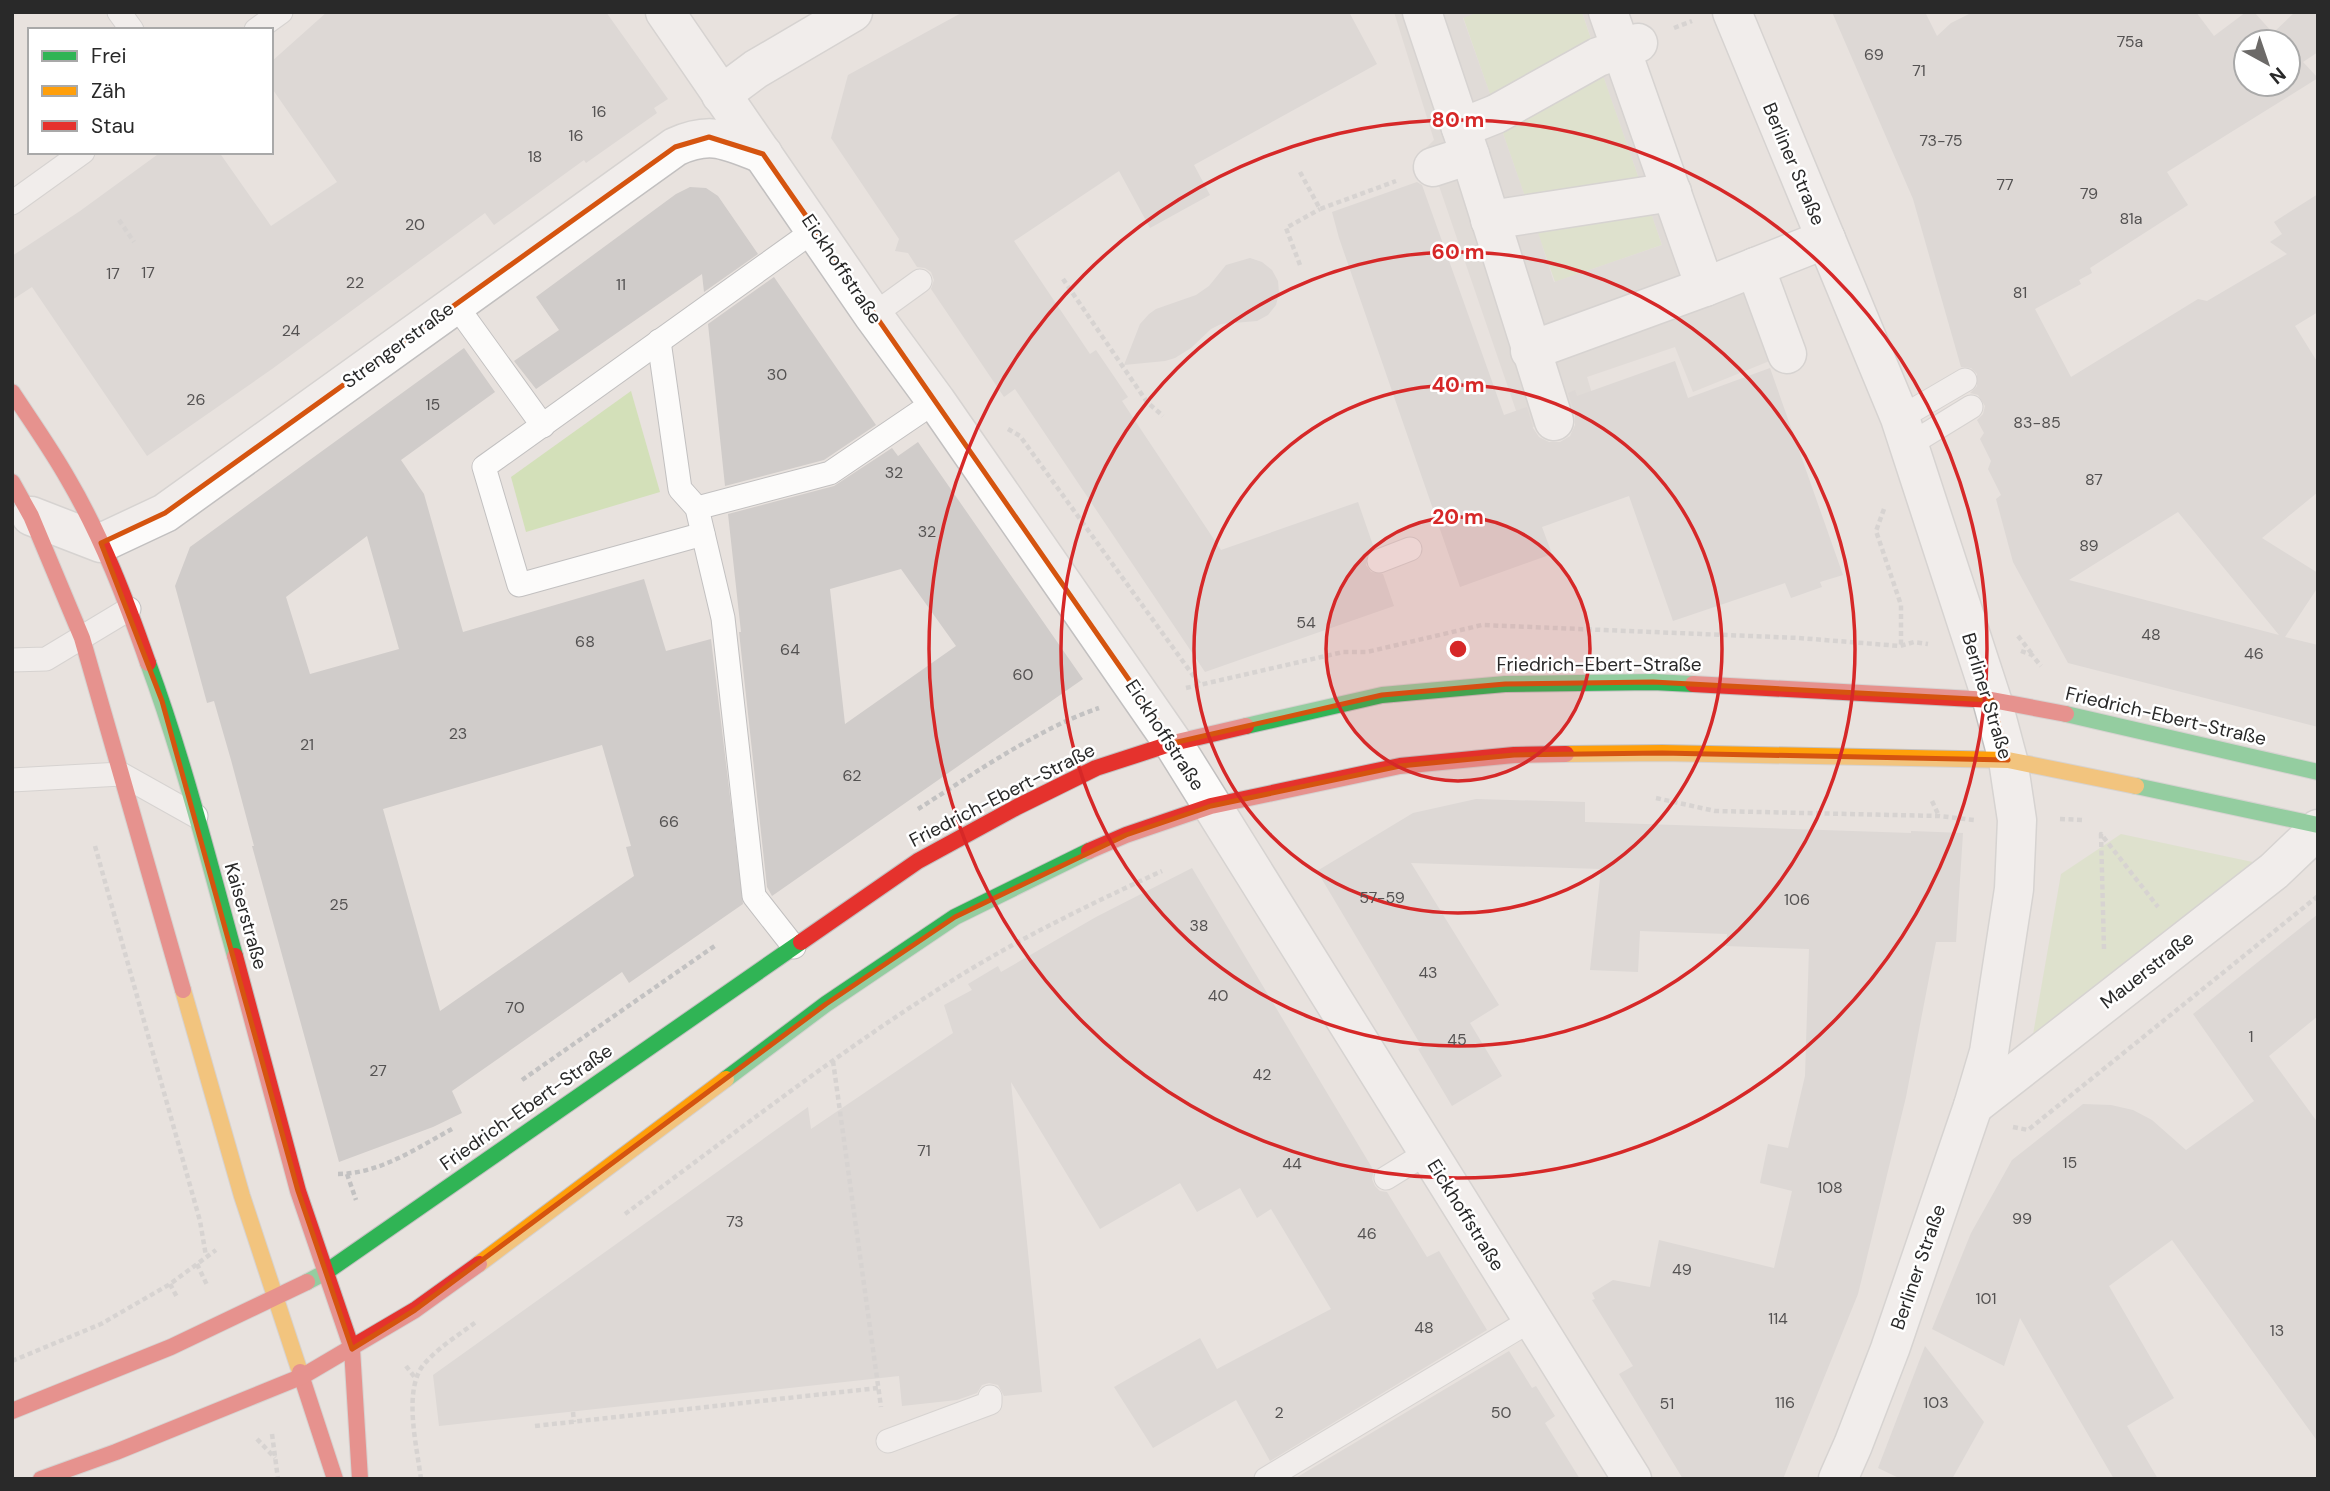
<svg xmlns="http://www.w3.org/2000/svg" width="2330" height="1491" font-family="'DM Sans',sans-serif">
  <style>
    .green { fill: #d3e0b9 }
    .plaza { fill: #d8d2ce; fill-rule: evenodd }
    .building { fill: #d0ccca; fill-rule: evenodd }
    .lines { fill: none; stroke-linecap: round; stroke-linejoin: round }
    .lane-casing { stroke: #c2c0c0; stroke-width: 25 }
    .street-casing { stroke: #c2c0c0; stroke-width: 41 }
    .fast-casing { stroke: #c2c0c0; stroke-width: 18 }
    .slow-casing { stroke: #c2c0c0; stroke-width: 18 }
    .jam-casing { stroke: #c2c0c0; stroke-width: 18 }
    .path { stroke: #c3c2c2; stroke-width: 4.5; stroke-dasharray: 5 3.5; stroke-linecap: butt }
    .lane { stroke: #fcfbfa; stroke-width: 23 }
    .street { stroke: #fcfbfa; stroke-width: 38 }
    .fast { stroke: #30b455; stroke-width: 16 }
    .slow { stroke: #ff9f0a; stroke-width: 16 }
    .jam { stroke: #e5322d; stroke-width: 16 }
    .marked { fill: none; stroke: #d5540f; stroke-width: 5; stroke-linejoin: round }
    .ring { fill: none; stroke: #d62828; stroke-width: 3.5 }
    .labels { text-anchor: middle; dominant-baseline: central; stroke-width: 5; stroke-linejoin: round; paint-order: stroke }
    .number-label { font-size: 16px; fill: #545252 }
    .street-label { font-size: 19px; fill: #292929; stroke: #fff }
    .centre { fill: #d62828; stroke: #fff; stroke-width: 3.5 }
    .ring-label { font-size: 21px; text-anchor: middle; font-weight: bold; fill: #d62828; stroke: #fff; stroke-width: 5; stroke-linejoin: round; paint-order: stroke }
  </style>
  <rect width="100%" height="100%" fill="#e8e2de"/>
  <g class="green">
    <polygon points="1478,12 1582,12 1595,50 1495,109 1463,17"/>
    <polygon points="1599,63 1643,190 1529,209 1498,119"/>
    <polygon points="1648,203 1662,245 1555,282 1533,220"/>
    <polygon points="631,391 660,492 526,532 511,477"/>
    <polygon points="2121,834 2262,864 2031,1046 2061,874"/>
  </g>
  <path class="plaza" d="M1394 12H1478L1463 18 1495 108 1595 50 1582 12H1627L1714 262 1757 247 1787 354 1693 392 1675 347 1587 377 1595 403 1523 431 1426 148 1434 140ZM1599 64 1643 190 1529 208 1498 119ZM1648 204 1662 245 1554 282 1534 220Z"/>
  <g class="building">
    <polygon points="327,12 606,12 668,99 654,108 657,113 586,163 584,160 494,225 485,213 272,369 147,456 32,287 12,300 12,256 80,211 161,152 219,152 271,226 337,182 271,87 271,62"/>
    <polygon points="963,12 1349,12 1377,64 1194,165 1210,195 1150,228 1119,171 1014,241 1090,354 1096,350 1128,397 1122,401 1221,550 1358,502 1374,548 1368,553 1366,565 1371,572 1383,574 1394,606 1205,672 1015,389 1004,397 931,289 934,280 931,272 925,268 917,267 908,253 895,251 899,239 831,138 848,75"/>
    <path d="M1832 12H1925L1937 36 1951 23 1973 12H2196L2214 36 2246 12H2254L2273 33 2295 12H2318V52L2303 62 2318 78 2167 172 2188 205 2090 268 2092 273 2079 280 2081 284 2035 309 2071 377 2198 299 2207 301 2287 254 2270 242 2282 234 2274 222 2318 194V312L2295 326 2318 363V492L2262 538 2318 573V587L2285 637 2318 645V727L2068 663 2013 562 1996 499 2001 495 1988 469 1991 461 1980 439 1984 433 1977 420 1983 414 1985 406 1978 395 1970 393 1977 386V374L1971 368 1961 367 1913 199ZM2246 42H2288V84H2246ZM2178 512 2279 635 2069 580Z"/>
    <polygon points="1417,182 1422,185 1504,415 1527,407 1533,428 1539,437 1549,442 1560,442 1570,436 1575,425 1575,414 1568,393 1575,390 1577,396 1675,361 1688,398 1770,368 1843,575 1820,582 1822,587 1791,598 1785,583 1673,621 1629,496 1542,527 1552,554 1460,587 1339,238 1332,212"/>
    <polygon points="690,187 706,188 718,196 758,254 704,292 702,274 536,389 514,361 559,330 536,297 676,194"/>
    <polygon points="1250,258 1262,262 1272,270 1278,281 1279,293 1276,305 1268,315 1257,321 1221,324 1211,329 1191,348 1175,358 1165,361 1124,365 1140,324 1149,314 1156,309 1196,295 1209,286 1226,265"/>
    <polygon points="774,277 876,425 824,460 725,486 708,324"/>
    <path d="M464 348 495 392 401 460 424 494 463 632 644 579 666 651 711 639 743 904 629 983 622 972 452 1091 462 1113 433 1127 339 1162 252 846H254L231 760 214 701 207 703 175 586 190 547ZM367 536 399 649 310 674 286 597ZM602 745 631 846 626 847 634 876 440 1011 383 809Z"/>
    <path d="M918 442 1083 679 772 896 767 887 739 632H741L728 514 834 486 892 448 898 456ZM901 569 956 646 845 724 830 589Z"/>
    <polygon points="1476,799 1585,802 1585,822 1911,833 1911,831 1963,833 1956,942 1936,942 1906,1097 1858,1294 1783,1479 1683,1479 1619,1374 1633,1366 1592,1300 1595,1299 1592,1293 1613,1280 1650,1287 1659,1240 1774,1268 1792,1191 1760,1183 1768,1144 1788,1148 1805,1076 1809,949 1726,946 1727,934 1640,931 1638,972 1590,970 1601,869 1411,863 1499,1005 1470,1023 1502,1076 1452,1106 1418,1049 1422,1047 1317,871 1413,813"/>
    <polygon points="1192,868 1374,1171 1372,1179 1375,1186 1380,1191 1387,1192 1427,1257 1439,1251 1487,1330 1270,1461 1236,1400 1153,1448 1114,1387 1200,1338 1217,1369 1331,1309 1271,1209 1257,1218 1240,1188 1197,1212 1180,1183 1100,1229 1011,1082 1042,1392 1004,1396 998,1385 989,1383 982,1385 977,1393 957,1400 902,1406 899,1376 439,1426 433,1375 808,1107 811,1129 953,1033 944,1005 972,990 968,984 998,966 1001,972 1096,917"/>
    <polygon points="2318,914 2318,1016 2269,1056 2318,1123 2318,1442 2172,1240 2109,1286 2174,1398 2127,1426 2158,1479 2114,1479 2020,1318 2004,1366 1932,1329 1971,1233 2012,1160 2083,1104 2111,1105 2133,1110 2152,1120 2186,1150 2254,1101 2193,1014"/>
    <polygon points="1925,1346 1984,1422 1952,1479 1901,1479 1878,1468"/>
    <polygon points="1509,1351 1532,1388 1536,1386 1555,1416 1545,1423 1580,1479 1294,1479"/>
  </g>
  <g class="lines">
    <g class="lane-casing">
      <g id="lane">
        <polyline points="119,12 132,30"/>
        <polyline points="256,30 281,12"/>
        <polyline points="12,203 83,152"/>
        <polyline points="455,304 543,426"/>
        <polyline points="873,315 920,281"/>
        <polyline points="659,341 680,489 697,508 723,618 754,896 794,947"/>
        <polyline points="1900,418 1965,380"/>
        <polyline points="1909,445 1971,407"/>
        <polyline points="697,508 830,473 936,401"/>
        <polyline points="703,534 519,585 484,467 816,229"/>
        <polyline points="1379,561 1410,549"/>
        <polyline points="12,660 46,659 129,609"/>
        <polyline points="12,780 121,774 196,816"/>
        <polyline points="1386,1178 1428,1152"/>
        <polyline points="888,1441 990,1403 990,1397"/>
        <polyline points="1266,1479 1531,1320"/>
      </g>
    </g>
    <g class="street-casing">
      <g id="street">
        <polyline points="665,12 873,315 936,401 1173,743 1632,1479"/>
        <polyline points="1422,12 1470,155 1554,421"/>
        <polyline points="1608,12 1705,287"/>
        <polyline points="1732,12 1900,418 1992,700 2008,760 2017,820 2014,889 1989,1052 1973,1106 1890,1349 1853,1445 1838,1479"/>
        <polyline points="721,95 756,69 853,12"/>
        <polyline points="1461,128 1496,114 1598,57 1638,43"/>
        <polyline points="1433,167 1470,155"/>
        <polyline points="1490,220 1672,192"/>
        <polyline points="1755,267 1787,354"/>
        <polyline points="1530,351 1705,287 1826,239"/>
        <path d="M31 516 101 543 165 513 675 147C712 130 728 141 763 154"/>
        <polyline points="1973,1106 2274,871 2318,829"/>
      </g>
    </g>
    <g class="fast-casing">
      <g id="fast">
        <path d="M148 663C183 758 208 858 235 956"/>
        <polyline points="2066,714 2318,772"/>
        <polyline points="1246,726 1382,695 1505,684 1653,682 1693,684"/>
        <polyline points="2136,786 2318,825"/>
        <polyline points="726,1079 826,1004 955,917 1089,851"/>
        <polyline points="307,1282 326,1272 801,942"/>
      </g>
    </g>
    <g class="slow-casing">
      <g id="slow">
        <polyline points="1566,754 1662,753 2008,760 2136,786"/>
        <polyline points="183,990 242,1196 300,1372"/>
        <polyline points="479,1264 726,1079"/>
      </g>
    </g>
    <g class="jam-casing">
      <g id="jam">
        <path d="M12 392C31 421 51 449 68 479 102 537 126 600 148 663"/>
        <polyline points="12,482 31,516 82,638 183,990"/>
        <polyline points="1693,684 1992,700 2066,714"/>
        <polyline points="1089,851 1126,835 1211,806 1400,766 1514,755 1566,754"/>
        <polyline points="801,942 918,861 1017,807 1096,768 1173,743 1246,726"/>
        <polyline points="235,956 298,1191 352,1349 360,1479"/>
        <polyline points="300,1372 335,1479"/>
        <polyline points="12,1411 171,1347 307,1282"/>
        <polyline points="41,1479 116,1452 303,1376 415,1310 479,1264"/>
      </g>
    </g>
    <g class="path">
      <polyline points="1674,28 1692,21"/>
      <polyline points="1300,172 1320,209 1396,181"/>
      <polyline points="119,220 134,242"/>
      <polyline points="1300,265 1286,228 1320,209"/>
      <polyline points="1063,279 1147,402 1163,416"/>
      <polyline points="1008,429 1020,436 1200,685"/>
      <polyline points="1884,509 1876,531 1901,605 1901,648"/>
      <polyline points="2018,636 2032,654"/>
      <polyline points="2021,651 2032,655 2041,666"/>
      <polyline points="1186,688 1343,652 1367,652 1482,625 1799,638 1900,646 1914,642 1928,644"/>
      <polyline points="1656,798 1715,811 1939,816 1974,820"/>
      <polyline points="1932,801 1939,816"/>
      <path d="M918 809C972 775 1039 728 1099 708"/>
      <polyline points="2060,819 2083,820"/>
      <polyline points="95,846 200,1221 206,1256"/>
      <polyline points="2104,949 2101,834 2158,907"/>
      <polyline points="833,1061 881,1407"/>
      <polyline points="522,1080 716,945"/>
      <polyline points="2013,1127 2028,1130 2318,896"/>
      <path d="M338 1174C379 1174 417 1148 452 1129"/>
      <polyline points="347,1174 356,1200"/>
      <path d="M625 1214C730 1137 834 1055 945 985 1014 941 1088 905 1162 871"/>
      <polyline points="197,1264 207,1285"/>
      <polyline points="170,1284 178,1299"/>
      <polyline points="12,1361 101,1324 170,1284 216,1250"/>
      <polyline points="406,1366 416,1379"/>
      <polyline points="573,1412 574,1422"/>
      <polyline points="535,1426 878,1388"/>
      <polyline points="272,1434 278,1479"/>
      <polyline points="257,1439 275,1458"/>
      <path d="M421 1479C417 1447 402 1388 425 1363 439 1347 460 1334 476 1322"/>
    </g>
    <use href="#lane" class="lane"/>
    <use href="#street" class="street"/>
    <use href="#fast" class="fast"/>
    <use href="#slow" class="slow"/>
    <use href="#jam" class="jam"/>
  </g>
  <path d="M0 0H2330V1491H0ZM709 137 763 154 1173 743 1382 695 1505 684 1653 682 1992 700 2008 760 1662 753 1514 755 1400 766 1211 806 1126 835 955 917 826 1004 415 1310 352 1349 298 1191 162 701 101 543 165 513 675 147Z" fill="#e8e2de" fill-opacity=".55" fill-rule="evenodd"/>
  <path class="marked" d="M709 137 763 154 1173 743 1382 695 1505 684 1653 682 1992 700 2008 760 1662 753 1514 755 1400 766 1211 806 1126 835 955 917 826 1004 415 1310 352 1349 298 1191 162 701 101 543 165 513 675 147Z"/>
  <circle cx="1458" cy="649" r="132" fill="#d62828" fill-opacity=".12"/>
  <g class="ring">
    <circle cx="1458" cy="649" r="132"/>
    <circle cx="1458" cy="649" r="264"/>
    <circle cx="1458" cy="649" r="397"/>
    <circle cx="1458" cy="649" r="529"/>
  </g>
  <g class="labels">
    <g class="number-label">
      <text x="2130" y="41">75a</text>
      <text x="1874" y="54">69</text>
      <text x="1919" y="70">71</text>
      <text x="599" y="111">16</text>
      <text x="576" y="135">16</text>
      <text x="1941" y="140">73-75</text>
      <text x="535" y="156">18</text>
      <text x="2005" y="184">77</text>
      <text x="2089" y="193">79</text>
      <text x="2131" y="218">81a</text>
      <text x="415" y="224">20</text>
      <text x="148" y="272">17</text>
      <text x="113" y="273">17</text>
      <text x="355" y="282">22</text>
      <text x="621" y="284">11</text>
      <text x="2020" y="292">81</text>
      <text x="291" y="330">24</text>
      <text x="777" y="374">30</text>
      <text x="196" y="399">26</text>
      <text x="433" y="404">15</text>
      <text x="2037" y="422">83-85</text>
      <text x="894" y="472">32</text>
      <text x="2094" y="479">87</text>
      <text x="927" y="531">32</text>
      <text x="2089" y="545">89</text>
      <text x="1306" y="622">54</text>
      <text x="2151" y="634">48</text>
      <text x="585" y="641">68</text>
      <text x="790" y="649">64</text>
      <text x="2254" y="653">46</text>
      <text x="1023" y="674">60</text>
      <text x="458" y="733">23</text>
      <text x="307" y="744">21</text>
      <text x="852" y="775">62</text>
      <text x="669" y="821">66</text>
      <text x="1382" y="897">57-59</text>
      <text x="1797" y="899">106</text>
      <text x="339" y="904">25</text>
      <text x="1199" y="925">38</text>
      <text x="1428" y="972">43</text>
      <text x="1218" y="995">40</text>
      <text x="515" y="1007">70</text>
      <text x="2251" y="1036">1</text>
      <text x="1457" y="1039">45</text>
      <text x="378" y="1070">27</text>
      <text x="1262" y="1074">42</text>
      <text x="924" y="1150">71</text>
      <text x="2070" y="1162">15</text>
      <text x="1292" y="1163">44</text>
      <text x="1830" y="1187">108</text>
      <text x="2022" y="1218">99</text>
      <text x="735" y="1221">73</text>
      <text x="1367" y="1233">46</text>
      <text x="1682" y="1269">49</text>
      <text x="1986" y="1298">101</text>
      <text x="1778" y="1318">114</text>
      <text x="1424" y="1327">48</text>
      <text x="2277" y="1330">13</text>
      <text x="1785" y="1402">116</text>
      <text x="1936" y="1402">103</text>
      <text x="1667" y="1403">51</text>
      <text x="1279" y="1412">2</text>
      <text x="1501" y="1412">50</text>
    </g>
    <g class="street-label">
      <text transform="translate(1794 164) rotate(67)">Berliner Straße</text>
      <text transform="translate(842 269) rotate(56)">Eickhoffstraße</text>
      <text transform="translate(398 345) rotate(-36)">Strengerstraße</text>
      <text x="1599" y="664">Friedrich-Ebert-Straße</text>
      <text transform="translate(1987 696) rotate(73)">Berliner Straße</text>
      <text transform="translate(2166 716) rotate(13)">Friedrich-Ebert-Straße</text>
      <text transform="translate(1165 735) rotate(57)">Eickhoffstraße</text>
      <text transform="translate(1002 795) rotate(-27)">Friedrich-Ebert-Straße</text>
      <text transform="translate(246 916) rotate(74)">Kaiserstraße</text>
      <text transform="translate(2147 970) rotate(-38)">Mauerstraße</text>
      <text transform="translate(526 1107) rotate(-35)">Friedrich-Ebert-Straße</text>
      <text transform="translate(1466 1215) rotate(58)">Eickhoffstraße</text>
      <text transform="translate(1918 1267) rotate(-71)">Berliner Straße</text>
    </g>
  </g>
  <circle cx="1458" cy="649" r="10" class="centre"/>
  <g class="ring-label">
    <text x="1458" y="127">80 m</text>
    <text x="1458" y="259">60 m</text>
    <text x="1458" y="392">40 m</text>
    <text x="1458" y="524">20 m</text>
  </g>
  <rect width="2330" height="1491" fill="none" stroke="#292929" stroke-width="28"/>
  <rect x="28" y="28" width="245" height="126" fill="#ffffff" stroke="#a9a9a9" stroke-width="2"/>
  <rect x="42" y="51" width="35" height="10" fill="#30b455" stroke="#a9a9a9" stroke-width="2"/>
  <text x="91" y="63" font-size="21" fill="#292929">Frei</text>
  <rect x="42" y="86" width="35" height="10" fill="#ff9f0a" stroke="#a9a9a9" stroke-width="2"/>
  <text x="91" y="98" font-size="21" fill="#292929">Zäh</text>
  <rect x="42" y="121" width="35" height="10" fill="#e5322d" stroke="#a9a9a9" stroke-width="2"/>
  <text x="91" y="133" font-size="21" fill="#292929">Stau</text>
  <g transform="translate(2267 63) rotate(140)"><circle r="33" fill="#ffffff" stroke="#a9a9a9" stroke-width="2"/>
  <path d="M0-5L12 26L0 18L-12 26Z" fill="#6c6a68"/>
  <text y="-10" font-size="19" font-weight="bold" text-anchor="middle" fill="#292929">N</text>
  </g>
</svg>
